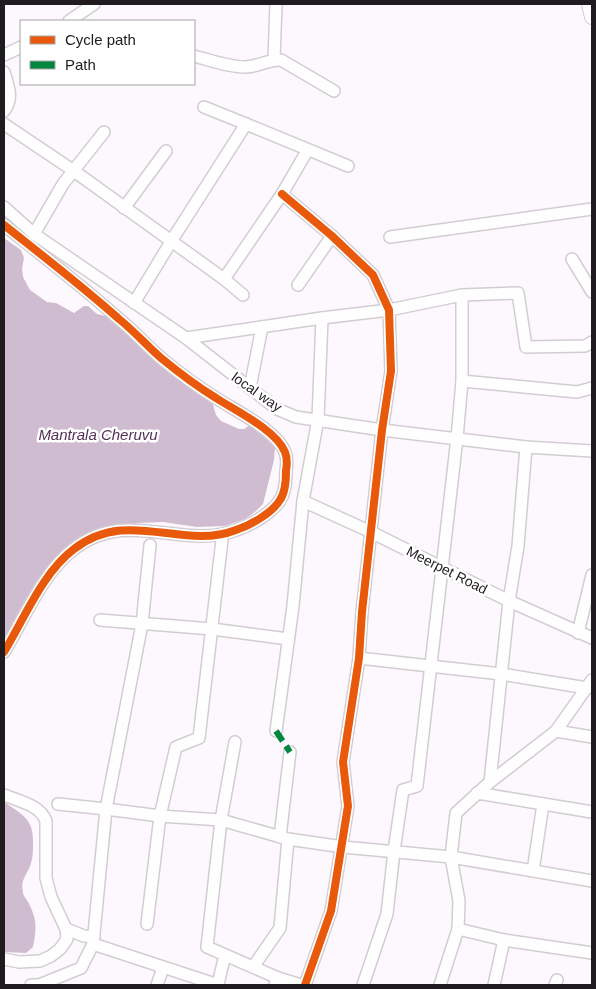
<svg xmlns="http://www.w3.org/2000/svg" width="596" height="989" font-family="Arial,sans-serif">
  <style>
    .water { fill: #d0bcd0 }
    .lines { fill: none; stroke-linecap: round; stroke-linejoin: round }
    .minor-casing { stroke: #d2cdd2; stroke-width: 14 }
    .tertiary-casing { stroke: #d2cdd2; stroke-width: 16 }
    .minor { stroke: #fffeff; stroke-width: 11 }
    .tertiary { stroke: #fffeff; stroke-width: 14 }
    .quiet { stroke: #00873e; stroke-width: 6; stroke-dasharray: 12 6; stroke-linecap: butt }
    .cycleway-casing { stroke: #fff; stroke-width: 11 }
    .cycleway { stroke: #e8590c; stroke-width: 8 }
    .labels { text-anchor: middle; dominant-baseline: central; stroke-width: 5; stroke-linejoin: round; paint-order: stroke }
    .street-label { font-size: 14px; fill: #1f1b1f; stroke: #fff }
    .water-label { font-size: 15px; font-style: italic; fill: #543055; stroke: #fff }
  </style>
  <rect width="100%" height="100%" fill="#fdf8fd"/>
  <g class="water">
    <polygon points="4,238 21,250 24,258 22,269 23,277 30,290 47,302 56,303 74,313 84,306 88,306 97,314 110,317 142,345 144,351 149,356 161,360 212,401 216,415 221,421 239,429 244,429 250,425 271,437 275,447 274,460 263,504 256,511 245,519 225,526 197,527 163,522 138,523 57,561 44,571 40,582 4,641"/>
    <path d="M4 802C23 815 34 819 33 844 33 850 33 857 31 863 28 874 20 879 23 892 23 896 26 898 28 902 37 919 37 928 33 947L26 953 4 952Z"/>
  </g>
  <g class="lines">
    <g class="minor-casing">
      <g id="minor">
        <polyline points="69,21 94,4"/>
        <polyline points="4,55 21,47"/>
        <path d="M194 56C210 60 228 67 245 67 258 67 269 59 281 60L334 91"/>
        <polyline points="274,59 276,4"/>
        <path d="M4 72C8 86 14 98 4 111"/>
        <polyline points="204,107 246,124"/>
        <polyline points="4,124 74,171 224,279 282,194 307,151"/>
        <polyline points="282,194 332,236 373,275 389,310 391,371 382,430 362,612 359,658 343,762 348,806 331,911 305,985"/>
        <polyline points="4,207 34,234 186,338 277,409 296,417 382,430 526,447 592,451"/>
        <polyline points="124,208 166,151"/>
        <path d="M4 225C43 256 82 286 119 319 134 331 147 346 161 358 178 372 198 387 216 398 236 411 276 430 285 452 287 457 287 465 286 471 286 480 285 493 280 500 272 513 251 525 236 530 182 551 128 507 74 549 43 572 24 619 4 652"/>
        <polyline points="34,234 63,184 104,132"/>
        <polyline points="390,237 592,209"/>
        <polyline points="572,259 592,292"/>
        <polyline points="224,279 243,295"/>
        <polyline points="298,285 332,236"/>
        <polyline points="134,303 172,240 246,124 348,166"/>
        <polyline points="186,338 322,318 389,310 462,295 518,293 526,347 585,346 592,342"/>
        <polyline points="462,381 577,392 592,388"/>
        <polyline points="250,388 262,327"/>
        <polyline points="303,501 371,532 509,601 592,638"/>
        <polyline points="150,545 142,624 106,809 160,816 221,820 207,947 278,978 275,985"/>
        <polyline points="100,620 212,629 288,639"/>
        <polyline points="578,633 592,575"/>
        <polyline points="359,658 501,674 587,688"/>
        <polyline points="592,680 556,731 592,737"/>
        <polyline points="276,731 293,606 303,501 318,419 322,318"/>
        <polyline points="556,731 490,782 456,813 451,857 592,881"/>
        <polyline points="235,742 221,820 288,839 343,847 451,857 459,901 458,929 504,940 592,953"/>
        <polyline points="490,782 509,601 518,546 526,447"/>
        <polyline points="477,793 592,812"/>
        <path d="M4 795C19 801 40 805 46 821V878L51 897 66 929 67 939 60 949 51 956 40 961 19 962 4 959"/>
        <polyline points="58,804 106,809 93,944"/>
        <polyline points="280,837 290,752"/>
        <polyline points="533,871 543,804"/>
        <polyline points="147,924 160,816 176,747 199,738 222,540"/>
        <polyline points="66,929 84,936 94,937"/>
        <polyline points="253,967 280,928 288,839"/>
        <polyline points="278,978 301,985"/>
        <polyline points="218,984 225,955"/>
        <polyline points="31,985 39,985 81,968 93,944 218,985"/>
        <polyline points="157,985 163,968"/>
        <polyline points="363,985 387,914 394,851 403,790 417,786 457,438 462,381 462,295"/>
        <polyline points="440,985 458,929"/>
        <polyline points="494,985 504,940"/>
        <polyline points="555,985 557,980"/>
      </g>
    </g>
    <g class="tertiary-casing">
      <polyline id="tertiary" points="589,4 592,17"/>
    </g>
    <use href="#minor" class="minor"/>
    <use href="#tertiary" class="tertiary"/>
    <polyline class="quiet" points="276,731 290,752"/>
    <g class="cycleway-casing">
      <g id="cycleway">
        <polyline points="282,194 332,236 373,275 389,310 391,371 382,430 362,612 359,658 343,762 348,806 331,911 305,985"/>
        <path d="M4 225C43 256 82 286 119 319 134 331 147 346 161 358 178 372 198 387 216 398 236 411 276 430 285 452 287 457 287 465 286 471 286 480 285 493 280 500 272 513 251 525 236 530 182 551 128 507 74 549 43 572 24 619 4 652"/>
      </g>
    </g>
    <use href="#cycleway" class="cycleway"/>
  </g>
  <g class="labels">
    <g class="street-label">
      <text transform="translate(257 392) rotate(35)">local way</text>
      <text transform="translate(447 570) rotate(27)">Meerpet Road</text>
    </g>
    <g class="water-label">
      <text x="98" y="434">Mantrala Cheruvu</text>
    </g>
  </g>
  <rect width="596" height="989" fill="none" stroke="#1f1b1f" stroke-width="10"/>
  <rect x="20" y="20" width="175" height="65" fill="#ffffff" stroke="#a5a4a5"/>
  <rect x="30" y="36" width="25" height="8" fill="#e8590c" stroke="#a5a4a5"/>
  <text x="65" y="45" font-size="15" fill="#1f1b1f">Cycle path</text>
  <rect x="30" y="61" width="25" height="8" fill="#00873e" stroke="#a5a4a5"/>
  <text x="65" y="70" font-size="15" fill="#1f1b1f">Path</text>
</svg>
